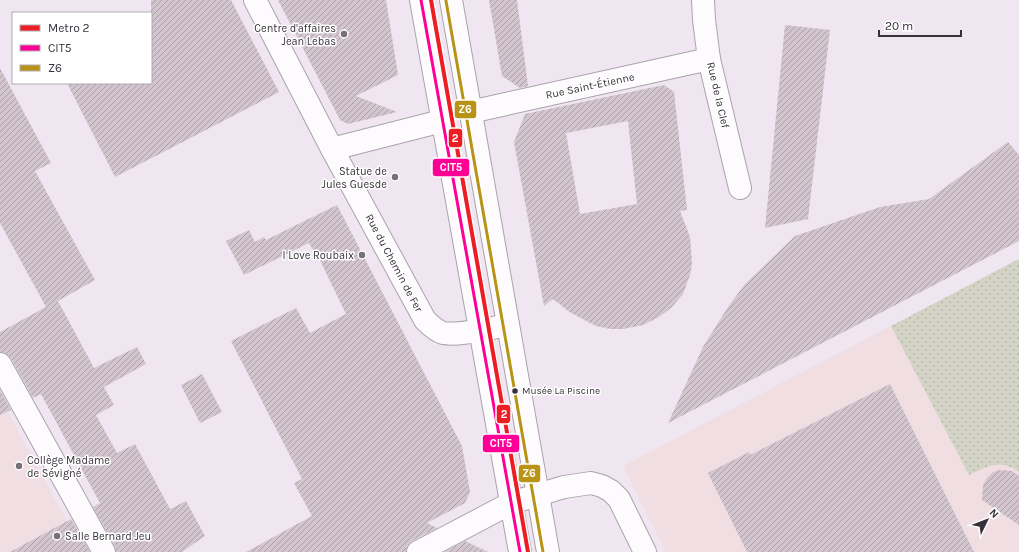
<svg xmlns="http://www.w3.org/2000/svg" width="1019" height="552" font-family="Karla,sans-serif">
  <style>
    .education { fill: #f0dee2 }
    .park { fill: url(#park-dots) }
    .building { fill: url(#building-hatch); fill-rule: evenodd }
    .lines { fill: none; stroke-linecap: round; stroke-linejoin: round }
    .street-casing { stroke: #aaa3ab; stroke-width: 24 }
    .secondary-casing { stroke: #aaa3ab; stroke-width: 24 }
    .street { stroke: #fdfbfd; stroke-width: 22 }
    .secondary { stroke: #fdfbfd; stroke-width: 22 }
    .bus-1-casing { stroke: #fff; stroke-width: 6 }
    .bus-2-casing { stroke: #fff; stroke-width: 6 }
    .bus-1 { stroke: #ff0096; stroke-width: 3 }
    .bus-2 { stroke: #b99316; stroke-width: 3 }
    .metro-1-casing { stroke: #fff; stroke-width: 7 }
    .metro-1 { stroke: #ed1d24; stroke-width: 4 }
    .poi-dot { fill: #777079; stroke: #fff; stroke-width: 1.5 }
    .bus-dot { fill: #363038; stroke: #fff; stroke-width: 1.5 }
    .labels { text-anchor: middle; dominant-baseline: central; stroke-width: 3; stroke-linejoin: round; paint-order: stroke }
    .bus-label { font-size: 10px; fill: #363038; stroke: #fff; text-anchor: start }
    .poi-label { font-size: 11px; fill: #363038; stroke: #fff; text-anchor: end }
    .street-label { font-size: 11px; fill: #363038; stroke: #fff }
    .line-badge { stroke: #fff; stroke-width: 1.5 }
    .badge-label { font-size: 11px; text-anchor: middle; font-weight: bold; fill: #fff }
  </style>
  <defs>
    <pattern id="park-dots" width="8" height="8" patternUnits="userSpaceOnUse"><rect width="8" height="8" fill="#d3d4c6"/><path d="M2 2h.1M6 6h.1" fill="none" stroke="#b6b6ab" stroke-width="1.8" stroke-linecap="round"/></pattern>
    <pattern id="building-hatch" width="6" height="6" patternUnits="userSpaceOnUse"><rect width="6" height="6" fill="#d2c5cd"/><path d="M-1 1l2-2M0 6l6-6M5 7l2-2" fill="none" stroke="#aba0a7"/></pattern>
  </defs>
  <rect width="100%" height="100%" fill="#efe6f1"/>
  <g class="education">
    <polygon points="1019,259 1019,552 666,552 623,466"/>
    <polygon points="0,398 67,521 10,552 0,552"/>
  </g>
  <path class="park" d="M1019 259V472C1000 459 988 466 969 475L891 326Z"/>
  <g class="building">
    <polygon points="151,0 231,0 279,92 115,177 67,83 151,83"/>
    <polygon points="278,0 386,0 398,75 356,96 397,112 348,124 340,120"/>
    <polygon points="489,0 517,0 528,86 520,88 502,76"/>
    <polygon points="785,25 830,30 808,219 765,228"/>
    <polygon points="0,68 51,163 35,171 95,280 58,301 94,368 137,347 146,364 104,387 114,405 96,415 117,453 135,444 170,509 186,501 205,536 182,552 116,552 115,546 93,507 100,503 41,394 33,398 11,358 6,353 0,352 0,332 46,307 0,223"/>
    <path d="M664 85 674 92 687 210 680 211 690 237 691 248 692 264 690 275 683 294 671 308 659 317 643 325 623 329H610L596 326 571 313 553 299 544 306 514 142 525 114ZM628 121 637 204 580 214 566 133Z"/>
    <polygon points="1008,142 1019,155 1019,241 668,423 703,347 728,307 745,284 795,236 880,207 929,199"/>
    <polygon points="337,205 462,446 470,492 465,503 427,523 437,528 412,541 407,546 406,552 246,552 312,516 294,483 302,479 231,341 296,308 310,333 346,314 318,256 317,257 309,243 244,275 226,241 249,230 255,242 264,237 266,240"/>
    <polygon points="202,374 222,412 200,423 181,385"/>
    <polygon points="890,384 974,552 747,552 708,473 749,452 750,455"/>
    <polygon points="0,390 11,410 0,415"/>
    <polygon points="1000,470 1012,471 1019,476 1019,525 982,500 983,485 987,478 993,472"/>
    <polygon points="71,519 90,552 10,552"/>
    <polygon points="465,541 488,552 445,552"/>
  </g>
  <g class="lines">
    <g class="street-casing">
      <g id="street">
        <path d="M255 0 332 149 425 320C430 325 436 331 443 333 459 336 490 328 508 325"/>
        <polyline points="703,0 704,20 709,59 740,188"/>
        <polyline points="470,112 709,59"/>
        <polyline points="332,149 442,121"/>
        <polyline points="0,364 104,552"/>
        <polyline points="418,552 511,503 564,487 591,483 602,486 611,491 619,499 645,552"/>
      </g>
    </g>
    <g class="secondary-casing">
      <g id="secondary">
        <polyline points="421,0 520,552"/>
        <polyline points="451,0 548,552"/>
      </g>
    </g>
    <use href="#street" class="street"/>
    <use href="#secondary" class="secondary"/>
    <g class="bus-1-casing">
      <polyline id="bus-1" points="421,0 520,552"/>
    </g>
    <g class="bus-2-casing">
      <polyline id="bus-2" points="446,1 543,552"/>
    </g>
    <use href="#bus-1" class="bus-1"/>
    <use href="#bus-2" class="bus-2"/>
    <g class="metro-1-casing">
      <polyline id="metro-1" points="431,0 528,552"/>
    </g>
    <use href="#metro-1" class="metro-1"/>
  </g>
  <g class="poi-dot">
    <circle cx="344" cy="34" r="4"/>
    <circle cx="395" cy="177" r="4"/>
    <circle cx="362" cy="255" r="4"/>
    <circle cx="19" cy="466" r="4"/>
    <circle cx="57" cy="536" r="4"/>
  </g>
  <circle class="bus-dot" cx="515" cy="391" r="3.5"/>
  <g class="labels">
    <g class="bus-label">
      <text x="522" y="391">Musée La Piscine</text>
    </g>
    <g class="poi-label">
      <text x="336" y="28">Centre d'affaires<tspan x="336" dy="13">Jean Lebas</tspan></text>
      <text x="387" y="171">Statue de<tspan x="387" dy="13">Jules Guesde</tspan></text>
      <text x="354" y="255">I Love Roubaix</text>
      <text x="27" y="460" text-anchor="start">Collège Madame<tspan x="27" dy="13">de Sévigné</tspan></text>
      <text x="65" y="536" text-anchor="start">Salle Bernard Jeu</text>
    </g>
    <g class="street-label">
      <text transform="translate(590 86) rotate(-12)">Rue Saint-Étienne</text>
      <text transform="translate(718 95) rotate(77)">Rue de la Clef</text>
      <text transform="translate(394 263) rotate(62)">Rue du Chemin de Fer</text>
    </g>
  </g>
  <g class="line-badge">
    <rect x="454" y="100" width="23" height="19" rx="4" fill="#b99316"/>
    <rect x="448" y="128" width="15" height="20" rx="4" fill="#ed1d24"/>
    <rect x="432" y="158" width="38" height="19" rx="4" fill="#ff0096"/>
    <rect x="496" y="404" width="15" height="20" rx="4" fill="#ed1d24"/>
    <rect x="482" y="434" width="38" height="19" rx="4" fill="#ff0096"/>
    <rect x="518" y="464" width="23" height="19" rx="4" fill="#b99316"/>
  </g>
  <g class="badge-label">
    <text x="465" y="113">Z6</text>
    <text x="455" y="142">2</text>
    <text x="451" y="171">CIT5</text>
    <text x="504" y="418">2</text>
    <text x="501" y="447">CIT5</text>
    <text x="529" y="477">Z6</text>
  </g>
  <rect x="12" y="12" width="140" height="72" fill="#ffffff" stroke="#afacaf"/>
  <rect x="20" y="25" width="20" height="6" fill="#ed1d24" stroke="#afacaf"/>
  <text x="48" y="32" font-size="12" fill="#363038">Metro 2</text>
  <rect x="20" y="45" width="20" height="6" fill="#ff0096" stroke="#afacaf"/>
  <text x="48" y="52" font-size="12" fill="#363038">CIT5</text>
  <rect x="20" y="65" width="20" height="6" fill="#b99316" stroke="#afacaf"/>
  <text x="48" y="72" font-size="12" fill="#363038">Z6</text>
  <g transform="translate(987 520) rotate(47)" stroke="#ffffff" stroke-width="3" paint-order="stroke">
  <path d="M0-3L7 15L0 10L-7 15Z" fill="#363038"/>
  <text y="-6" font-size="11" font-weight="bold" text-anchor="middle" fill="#363038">N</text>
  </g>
  <path d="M879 30v6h82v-6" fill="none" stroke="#363038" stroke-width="2"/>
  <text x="885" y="30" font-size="12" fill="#363038" stroke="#ffffff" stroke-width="3" paint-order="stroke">20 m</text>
</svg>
